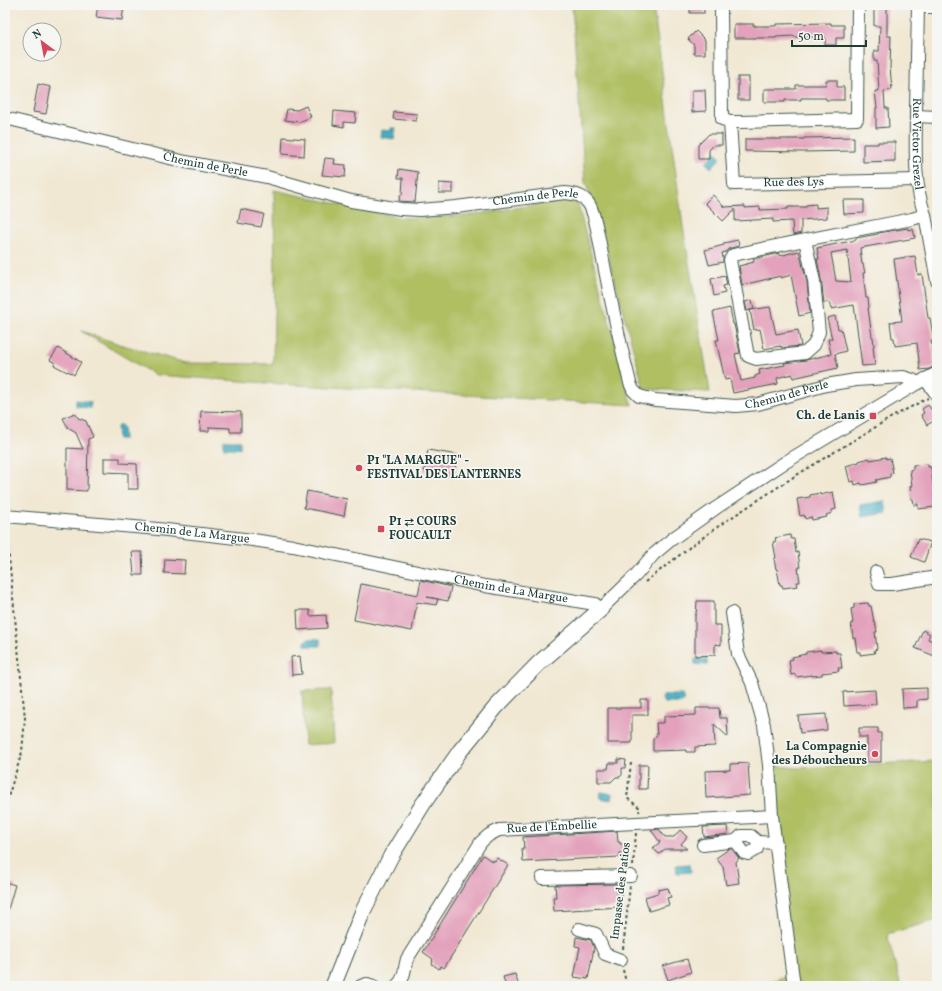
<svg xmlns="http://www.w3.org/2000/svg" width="942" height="991" font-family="Vollkorn,serif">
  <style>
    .green { fill: #afbf62; stroke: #677e4b }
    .water { fill: #44aec3; stroke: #32767c }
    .building { fill: #e3a1bb; fill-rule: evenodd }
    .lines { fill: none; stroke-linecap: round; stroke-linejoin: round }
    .minor-casing { stroke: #3e574c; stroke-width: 14 }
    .major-casing { stroke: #3e574c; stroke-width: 17 }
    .path { stroke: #3e574c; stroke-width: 2; stroke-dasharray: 3 3; stroke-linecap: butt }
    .minor { stroke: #fff; stroke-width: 12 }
    .major { stroke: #fff; stroke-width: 15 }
    .poi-dot { fill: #d1495b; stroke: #f6f6f2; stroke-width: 1.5 }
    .labels { text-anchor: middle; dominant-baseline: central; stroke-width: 3.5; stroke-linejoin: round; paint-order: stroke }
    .street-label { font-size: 12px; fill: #1f3d34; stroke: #f6f6f2 }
    .poi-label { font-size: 12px; font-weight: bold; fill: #1f3d34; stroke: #f6f6f2; text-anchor: end }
  </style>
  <rect width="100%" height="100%" fill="#f6f6f2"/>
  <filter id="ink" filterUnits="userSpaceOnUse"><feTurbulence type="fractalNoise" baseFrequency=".025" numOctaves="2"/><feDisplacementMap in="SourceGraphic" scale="8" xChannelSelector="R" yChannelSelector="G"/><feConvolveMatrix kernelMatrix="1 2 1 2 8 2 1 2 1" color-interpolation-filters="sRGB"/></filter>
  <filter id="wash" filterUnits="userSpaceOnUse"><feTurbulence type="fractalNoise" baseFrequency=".012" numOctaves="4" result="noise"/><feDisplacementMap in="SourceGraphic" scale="16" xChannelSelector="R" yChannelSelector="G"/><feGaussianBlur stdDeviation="0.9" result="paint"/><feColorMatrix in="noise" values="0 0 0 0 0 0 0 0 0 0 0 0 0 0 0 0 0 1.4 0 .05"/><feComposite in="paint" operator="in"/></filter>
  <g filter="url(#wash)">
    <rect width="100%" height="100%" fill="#f1e8d3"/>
    <g class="green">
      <polygon points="572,5 653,5 683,226 710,392 644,389 596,211 585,182"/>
      <polygon points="274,190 402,218 465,216 576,198 632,405 281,384 155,375 81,331 119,344 186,363 273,364 275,275"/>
      <polygon points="331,690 334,743 305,745 302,691"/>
      <polygon points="937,761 937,920 887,934 901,986 756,986 792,974 769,765 798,768"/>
    </g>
    <g class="water">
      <polygon points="391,128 396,128 394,139 380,137 381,130 391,131"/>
      <polygon points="716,152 721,157 711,168 706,163"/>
      <polygon points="76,400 91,402 90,408 76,406"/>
      <polygon points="119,425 121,425 123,427 124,439 118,439 117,427"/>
      <rect x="224" y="440" width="16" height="8"/>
      <polygon points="885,501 887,513 862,517 860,505"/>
      <polygon points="308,639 320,639 320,646 308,646 305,645 305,642"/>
      <polygon points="695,659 707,659 707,665 695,664"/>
      <path d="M664 695H682C685 699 683 700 682 703H664L662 699Z"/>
      <polygon points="601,792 613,794 612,800 600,798"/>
      <polygon points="690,864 691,872 677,873 676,865"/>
    </g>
    <g id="blocks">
      <g class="building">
        <polygon points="98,5 124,7 122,20 96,17"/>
        <rect x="690" y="5" width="14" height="8"/>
        <polygon points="880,5 887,5 887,36 891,36 890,67 892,90 884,91 885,108 888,108 889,127 876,128 876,108 877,108 875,91 879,91 877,61 874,61 874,51 879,51 880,26 874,26 874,6 880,6"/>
        <polygon points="831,23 831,25 844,25 844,38 836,38 836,45 825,45 825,37 794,37 794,36 776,37 776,38 734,38 734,24 754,24 754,26 776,26 776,24"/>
        <polygon points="696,31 705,40 705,54 694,54 694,45 688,39"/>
        <rect x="738" y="77" width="11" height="23"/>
        <polygon points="826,80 837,80 837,87 844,87 844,100 826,100 826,98 801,98 801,100 785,100 785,102 764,102 764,89 796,89 796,85 826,85"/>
        <polygon points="38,84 51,87 46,114 33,112"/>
        <polygon points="692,90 705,90 706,111 692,112"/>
        <polygon points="306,106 311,117 299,122 285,120 287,109 297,110"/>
        <polygon points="334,111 356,113 355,123 344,122 344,127 333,125"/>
        <polygon points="394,112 417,114 416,121 393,119"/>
        <polygon points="709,134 722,134 722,145 714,145 709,150 709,159 698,159 698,145"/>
        <polygon points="283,137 305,139 304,156 282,154"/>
        <polygon points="854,137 854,151 803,152 745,151 745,139 804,139 804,138"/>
        <polygon points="878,142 895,142 895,161 863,162 863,144 878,144"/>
        <polygon points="325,158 335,159 334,164 346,165 345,177 322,175"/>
        <polygon points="399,169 418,172 415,202 399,201 400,195 402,195 403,178 398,178"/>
        <polygon points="439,183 453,184 453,193 439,193"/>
        <polygon points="713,195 724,207 745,206 745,208 760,207 760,210 788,209 788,207 806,207 806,205 816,204 816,208 827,207 827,218 801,220 801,233 793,235 792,221 773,222 773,219 735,221 735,209 723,221 705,203"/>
        <polygon points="843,200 864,200 864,213 844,214"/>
        <polygon points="241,209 264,214 261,227 238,223"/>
        <path d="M908 228V230L913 229 915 238 860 248 862 264H863L865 273H863L866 298H868L869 308H868L872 337H873L874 346H873L875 365 862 366 854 305 831 309 829 302 824 303 821 279 817 259H819L817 248 856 240V238L878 234V233ZM847 250 851 282 836 281 831 253Z"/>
        <polygon points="738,240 739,246 731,248 728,249 726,252 722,253 723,258 723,262 709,265 705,250 724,245 724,243"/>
        <polygon points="799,251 807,282 810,313 799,316 791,275 781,278 781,276 742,285 739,266 754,262 753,259 767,256 779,253 779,256"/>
        <polygon points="915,256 918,275 922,274 928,318 930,318 934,341 931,341 934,357 933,357 935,366 929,369 920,370 917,343 895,346 894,338 892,338 890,322 902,321 894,259"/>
        <polygon points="725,276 727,285 723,286 725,293 714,296 711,279"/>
        <polygon points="752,300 754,309 747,311 745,302"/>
        <polygon points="770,307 776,334 798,330 801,346 781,348 781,346 764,349 760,329 754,330 750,310"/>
        <polygon points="730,308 733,324 734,324 740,353 735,354 741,381 755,378 755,376 760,374 759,370 785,365 784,363 806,360 831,354 828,339 832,339 827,318 835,316 838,329 841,329 846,351 835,354 838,368 793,378 792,374 777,378 778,384 733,393 730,379 725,380 716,340 719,340 713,312"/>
        <polygon points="58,348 81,362 74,375 68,371 67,372 54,365 55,363 50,360"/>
        <polygon points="928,405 931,409 932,408 937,417 937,419 927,425 921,415 924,413 922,409"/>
        <polygon points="201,411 241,412 241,432 230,432 230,428 209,427 209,431 200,431"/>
        <polygon points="75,413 78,418 86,421 93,437 88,439 87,491 67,490 67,448 83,449 76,433 68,428 63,418"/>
        <polygon points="428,450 458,455 453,477 424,471"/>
        <polygon points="886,457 886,459 890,458 893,473 890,474 890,477 876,480 877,482 862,485 861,483 855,485 854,481 850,482 846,466 859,462 859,461 869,458 870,460"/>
        <polygon points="104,458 120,458 120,463 137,464 138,489 128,489 128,473 104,472"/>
        <polygon points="928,464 928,467 931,467 933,484 935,484 936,494 934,494 935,507 918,509 918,504 914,505 913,499 911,499 910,486 912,486 910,470 913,469 913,465"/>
        <polygon points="307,491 347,499 344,516 304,508"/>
        <polygon points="833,492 836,509 832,510 832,513 826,515 827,517 812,520 811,517 805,519 804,515 800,516 797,499 810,497 810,495 820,493 820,495"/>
        <polygon points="790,535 791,539 794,539 796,553 798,552 800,568 798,568 800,582 797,582 798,586 783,588 782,585 780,585 777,569 776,569 774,559 776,558 773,542 776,541 775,538"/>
        <polygon points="918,539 931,542 924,562 911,557"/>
        <polygon points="132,552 142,552 143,575 134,575"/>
        <polygon points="165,559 185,560 184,574 164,573"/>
        <polygon points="421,580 451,587 448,601 427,597 438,599 436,605 417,602 412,631 354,620 361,584 418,595"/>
        <polygon points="697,601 714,601 714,625 721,625 721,645 715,644 715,655 695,656 695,615 696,615"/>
        <polygon points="868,603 869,606 871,606 874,622 875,622 877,632 875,632 877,649 874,650 875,653 860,655 860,652 857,652 855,638 853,638 851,623 853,623 851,609 854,608 854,604"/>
        <polygon points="297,610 310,610 310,616 326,615 327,628 298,630"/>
        <polygon points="923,630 930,634 928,639 937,643 937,657 915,648"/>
        <polygon points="821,650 821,652 836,651 836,653 840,653 842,668 838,668 839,671 822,673 822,675 812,676 812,675 796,677 795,674 791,675 789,660 793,659 792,657 806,654 806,652"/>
        <polygon points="300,656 302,674 292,675 291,657"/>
        <polygon points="927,688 927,699 917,700 917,707 903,708 902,689"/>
        <polygon points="875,690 876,704 844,706 843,692"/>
        <polygon points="641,700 648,700 648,715 632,715 632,743 608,743 608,708 641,708"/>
        <polygon points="696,708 719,708 720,718 727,718 728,737 714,724 715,746 695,747 695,752 686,752 686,750 653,751 653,739 657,735 656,723 664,723 664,716 696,715"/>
        <polygon points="826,714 827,730 800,733 798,716"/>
        <polygon points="859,728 878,728 878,733 881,733 881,762 867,762 867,737 859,737"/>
        <polygon points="618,759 626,760 625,768 622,768 622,775 620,777 616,777 611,782 598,782 598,769 608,769 609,763 618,763"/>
        <polygon points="748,763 750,795 706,798 705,771 730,770 730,764"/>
        <polygon points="639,765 648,765 647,789 639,789"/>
        <polygon points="727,826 728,834 704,837 703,827"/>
        <polygon points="659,829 665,837 674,837 680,830 687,837 681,844 687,849 665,849 659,854 653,848 660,842 651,830"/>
        <polygon points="617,831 618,842 620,842 620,844 623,844 624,853 620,853 620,857 523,862 522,848 524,848 523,837"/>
        <polygon points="729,849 732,849 739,858 736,862 739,883 726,885 723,867 716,858"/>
        <polygon points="483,855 493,862 494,860 495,861 497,858 508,865 444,968 441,966 439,969 432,964 433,961 432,961 433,959 423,952"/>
        <polygon points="5,882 15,885 7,913 5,913"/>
        <polygon points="617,884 617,893 621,893 621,907 554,911 553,897 556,897 555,885"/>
        <polygon points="668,888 671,897 667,898 669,905 649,911 645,897 658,893 658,890"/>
        <polygon points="576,937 591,940 594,948 588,979 574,977 580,947 575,946"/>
        <polygon points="687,959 691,972 668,980 663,966"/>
        <polygon points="515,974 519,986 506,986 503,977"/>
      </g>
    </g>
  </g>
  <g filter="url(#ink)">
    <use href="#blocks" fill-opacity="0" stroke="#3e574c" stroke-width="1"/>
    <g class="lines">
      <g class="minor-casing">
        <g id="minor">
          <polyline points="722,5 721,5 722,119 730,122 740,122 857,119 858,5"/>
          <path id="s1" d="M918 5C917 41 917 76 916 112 916 146 913 182 925 215L937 281"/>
          <polyline points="918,7 937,7"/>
          <polyline points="916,116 937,117"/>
          <path id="s2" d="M5 118 186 162 267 177 351 201 401 209 420 210 456 207 565 193C575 194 583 195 589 204 596 215 600 246 603 260 611 302 620 343 630 383L633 390 639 396 655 400 736 406 758 404 826 385 856 380 903 377 913 380 916 384"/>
          <path id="s3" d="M730 122 734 184 917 180"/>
          <polyline points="805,240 814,281 819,332 814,345 805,353 756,359 748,356 730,260 733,255 805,240 912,219 925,215"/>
          <polyline points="925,379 937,395"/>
          <path id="s4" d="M5 516 158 529 253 540 293 546 485 586 595 604 601 609 636 575 653 555 672 539 716 508 784 463 916 384 937 373"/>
          <polyline points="876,572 879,584 892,584 937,577"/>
          <polyline points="732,613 738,654 752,683 764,725 769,765 772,816 794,986"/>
          <polyline points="736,841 744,853 748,854 757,849 758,842"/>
          <polyline points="703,845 736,841 741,836 751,836 758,842 776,843"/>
          <polyline points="542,878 631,876"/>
          <polyline points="579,929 596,934 605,954 621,960"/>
          <polyline points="361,986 367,984 373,986"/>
          <path id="s5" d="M396 986C405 980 404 969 407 959L481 842 489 835 499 830 772 816"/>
        </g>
      </g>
      <g class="major-casing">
        <polyline id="major" points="333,986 363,911 391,856 423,804 460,751 496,707 538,664 601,609"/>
      </g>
      <g class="path">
        <polyline points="645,582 690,547 720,525 795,476 892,417 928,398"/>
        <polyline points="631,763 627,798 640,808 639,812"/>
        <polyline points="5,807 22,752 25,718 6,527"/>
        <polyline points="633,866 636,833"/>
        <polyline points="623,949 630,886"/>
        <polyline points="623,970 627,986"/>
      </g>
      <use href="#minor" class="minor"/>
      <use href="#major" class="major"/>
    </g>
  </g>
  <g class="poi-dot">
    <rect x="869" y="412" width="8" height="8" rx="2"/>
    <circle cx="359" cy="468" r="4"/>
    <rect x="377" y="525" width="8" height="8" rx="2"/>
    <circle cx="875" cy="754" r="4"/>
  </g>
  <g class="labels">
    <g class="street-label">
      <text stroke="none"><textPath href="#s1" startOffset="139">Rue Victor Grezel</textPath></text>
      <text stroke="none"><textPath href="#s2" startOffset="206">Chemin de Perle</textPath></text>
      <text stroke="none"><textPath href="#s3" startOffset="122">Rue des Lys</textPath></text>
      <text stroke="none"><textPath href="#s2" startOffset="542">Chemin de Perle</textPath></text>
      <text stroke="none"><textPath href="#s2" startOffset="949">Chemin de Perle</textPath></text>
      <text stroke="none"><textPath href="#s4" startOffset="188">Chemin de La Margue</textPath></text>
      <text stroke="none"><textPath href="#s4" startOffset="512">Chemin de La Margue</textPath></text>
      <text stroke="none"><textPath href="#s5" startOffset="243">Rue de l'Embellie</textPath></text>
      <text transform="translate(621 891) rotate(-83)">Impasse des Patios</text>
    </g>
    <g class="poi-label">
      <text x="865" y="416">Ch. de Lanis</text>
      <text x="367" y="461" text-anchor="start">P1 "LA MARGUE" -<tspan x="367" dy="14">FESTIVAL DES LANTERNES</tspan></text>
      <text x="389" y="522" text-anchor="start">P1 ⇄ COURS<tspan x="389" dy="14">FOUCAULT</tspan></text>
      <text x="867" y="747">La Compagnie<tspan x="867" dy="14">des Déboucheurs</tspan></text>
    </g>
  </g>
  <rect width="942" height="991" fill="none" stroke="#f6f6f2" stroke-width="20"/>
  <g transform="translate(42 42) rotate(328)"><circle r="19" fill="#f6f6f2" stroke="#a0aca6"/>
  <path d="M0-3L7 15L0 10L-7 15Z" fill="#d1495b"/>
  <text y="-6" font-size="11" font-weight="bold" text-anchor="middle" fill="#1f3d34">N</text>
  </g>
  <path d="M792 40v6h74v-6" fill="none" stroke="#1f3d34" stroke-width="2"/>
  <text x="798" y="40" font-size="12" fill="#1f3d34" stroke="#f6f6f2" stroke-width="3" paint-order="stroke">50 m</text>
</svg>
